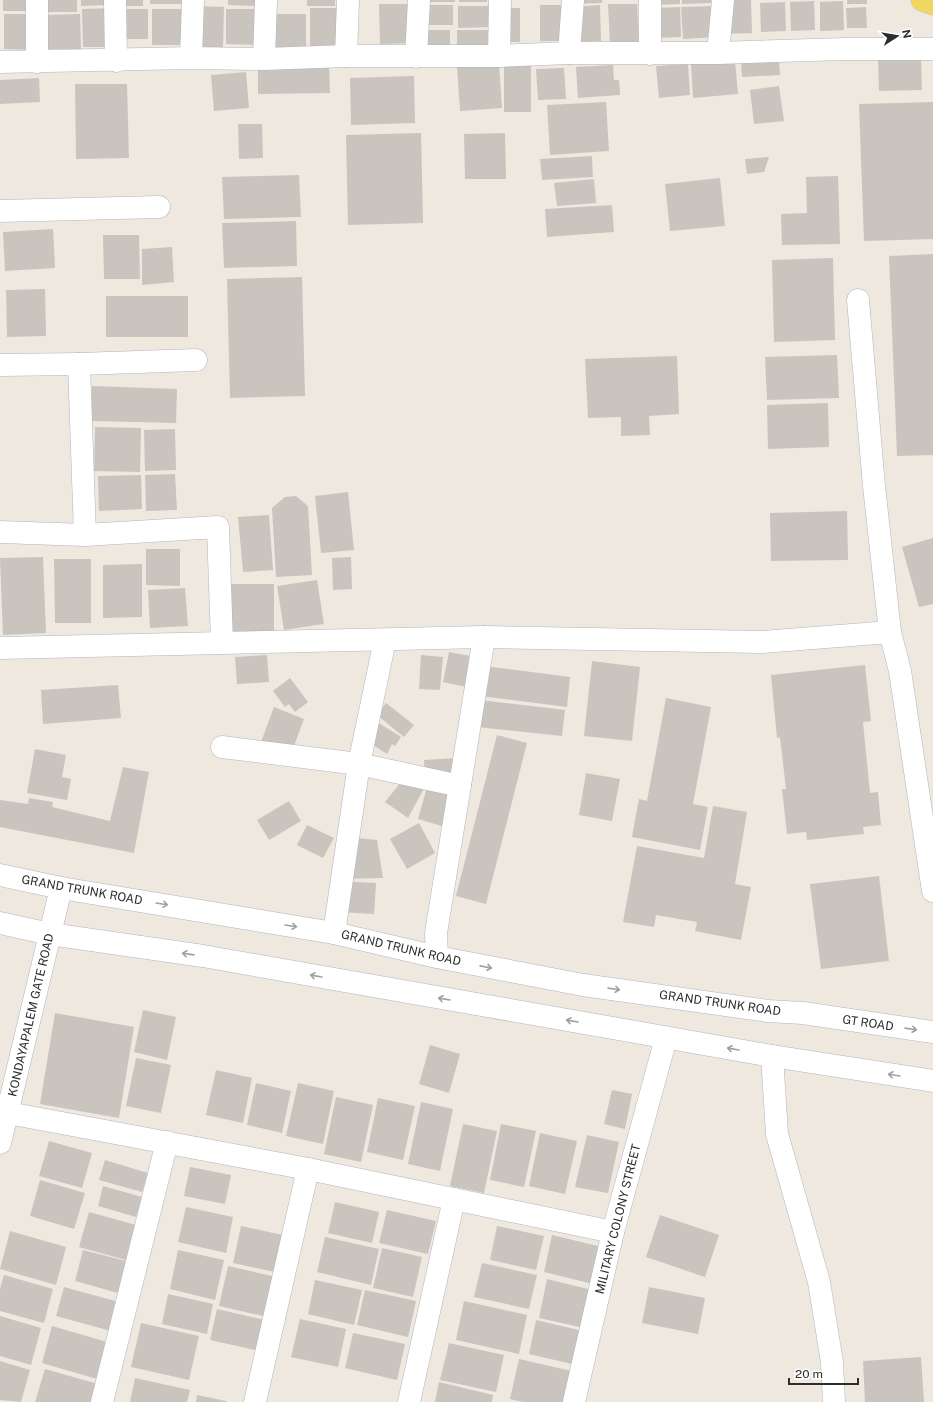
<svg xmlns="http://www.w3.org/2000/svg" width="933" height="1402" font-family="'Public Sans',sans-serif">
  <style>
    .building { fill: #c9c5be }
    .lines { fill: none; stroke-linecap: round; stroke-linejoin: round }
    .minor-casing { stroke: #b2b4bf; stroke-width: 23 }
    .secondary-casing { stroke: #b2b4bf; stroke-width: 23 }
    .primary-casing { stroke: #c8c8c8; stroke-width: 23 }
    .minor { stroke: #fff; stroke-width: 22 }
    .secondary { stroke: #fff; stroke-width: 22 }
    .primary { stroke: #f0d761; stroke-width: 22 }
    .oneway { stroke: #a0a0a0 }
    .labels { text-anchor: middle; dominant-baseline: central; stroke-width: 3; stroke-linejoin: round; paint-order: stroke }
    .street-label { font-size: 12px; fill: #2c2c2c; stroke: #fff }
  </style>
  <rect width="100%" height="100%" fill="#eee8df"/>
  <g class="building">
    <rect x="3" y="0" width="29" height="11"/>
    <polygon points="43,0 77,0 77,12 44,12"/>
    <polygon points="81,0 110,0 111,5 81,6"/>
    <rect x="119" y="0" width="24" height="6"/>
    <rect x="150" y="0" width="34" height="4"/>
    <polygon points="228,0 257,0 257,6 228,5"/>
    <rect x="307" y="0" width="28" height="6"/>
    <rect x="425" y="0" width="30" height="2"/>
    <rect x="459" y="0" width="28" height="2"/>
    <polygon points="570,0 602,0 602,3 570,4"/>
    <polygon points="653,0 680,0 680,4 654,5"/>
    <polygon points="682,0 711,0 711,3 682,4"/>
    <polygon points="719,0 751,0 752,33 721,34"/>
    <rect x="847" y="0" width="20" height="4"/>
    <polygon points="814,1 815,30 791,31 790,2"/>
    <polygon points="843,1 844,30 820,31 820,2"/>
    <polygon points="785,2 786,31 761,32 760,3"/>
    <polygon points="379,4 414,4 415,43 380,44"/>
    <polygon points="608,4 637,4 639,42 610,44"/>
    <polygon points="418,5 453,5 453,25 419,25"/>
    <rect x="540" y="5" width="25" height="36"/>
    <polygon points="600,5 601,41 571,42 570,7"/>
    <polygon points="194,6 224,7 223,47 194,47"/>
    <polygon points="458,6 490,6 490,27 458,28"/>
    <polygon points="715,6 716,37 683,39 681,7"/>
    <polygon points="680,7 681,37 653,38 652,8"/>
    <polygon points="866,7 867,28 847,28 846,8"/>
    <polygon points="113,8 114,47 83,47 82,9"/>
    <polygon points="310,8 341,8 340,48 310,48"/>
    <rect x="503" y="8" width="17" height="34"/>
    <rect x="120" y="9" width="28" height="30"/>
    <polygon points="152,9 183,9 184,45 152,45"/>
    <polygon points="226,9 258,9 258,45 226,44"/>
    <polygon points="4,14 32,14 32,50 4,49"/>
    <polygon points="80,14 81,49 46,49 45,15"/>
    <rect x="276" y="14" width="30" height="36"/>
    <polygon points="419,30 450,30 450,54 420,54"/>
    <rect x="457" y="30" width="35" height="21"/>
    <polygon points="779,59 780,75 742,77 741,61"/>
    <polygon points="735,60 738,94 693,98 691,64"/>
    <polygon points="878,60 921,60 922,90 879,91"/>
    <polygon points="329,63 330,93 258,94 258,64"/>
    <polygon points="499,64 502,108 460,111 457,66"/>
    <rect x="504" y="64" width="27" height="48"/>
    <polygon points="688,64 690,95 659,98 656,66"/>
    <polygon points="613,65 614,80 619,80 620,95 578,98 576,67"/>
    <polygon points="564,68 566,99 538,100 536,69"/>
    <polygon points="246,72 249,108 214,111 211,75"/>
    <polygon points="414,76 415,123 351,125 350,78"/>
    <polygon points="39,78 40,102 0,104 0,80"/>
    <polygon points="75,84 127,84 129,158 76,159"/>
    <polygon points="779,86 784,121 754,124 750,90"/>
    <polygon points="606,102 609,151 550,155 547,105"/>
    <polygon points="933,102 933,239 864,241 859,104"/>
    <polygon points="238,124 262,124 263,158 239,159"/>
    <polygon points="421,133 423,223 348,225 346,135"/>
    <polygon points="505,133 506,179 465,179 464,134"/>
    <polygon points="592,156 593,177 542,180 540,159"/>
    <polygon points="769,157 764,172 747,174 745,159"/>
    <polygon points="299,175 301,217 224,219 222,177"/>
    <polygon points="838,176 840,244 782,245 781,214 807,213 806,177"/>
    <polygon points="720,178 725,226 670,231 665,184"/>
    <polygon points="594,179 596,203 557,206 554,183"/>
    <polygon points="612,205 614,232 547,237 545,209"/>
    <polygon points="296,221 297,266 224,268 222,223"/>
    <polygon points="53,229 55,268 5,271 3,232"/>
    <polygon points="103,235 139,235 140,279 104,279"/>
    <polygon points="172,247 174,282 142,285 142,249"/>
    <polygon points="933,254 933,455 897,456 889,256"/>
    <polygon points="833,258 835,340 774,342 772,260"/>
    <polygon points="302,277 305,396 230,398 227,279"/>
    <polygon points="45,289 46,336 7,337 6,290"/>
    <rect x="106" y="296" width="82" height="41"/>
    <polygon points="837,355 839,398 767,400 765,357"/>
    <polygon points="677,356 679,414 649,416 650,435 621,436 621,417 588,418 585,359"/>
    <polygon points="92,386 177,389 176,423 91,421"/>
    <polygon points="828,403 829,447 768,449 767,405"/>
    <polygon points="95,427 141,428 140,472 94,471"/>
    <polygon points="175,429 176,470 145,471 144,430"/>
    <polygon points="175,474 177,510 146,511 145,475"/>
    <polygon points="141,475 142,509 99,511 98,476"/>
    <polygon points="348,492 354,550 321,553 315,496"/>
    <polygon points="296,496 308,506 312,575 276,577 272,508 285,497"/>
    <polygon points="847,511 848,560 771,561 770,513"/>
    <polygon points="269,515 273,570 243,572 238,517"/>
    <polygon points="933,538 933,604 919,607 902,547"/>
    <polygon points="146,549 180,549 180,586 146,585"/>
    <polygon points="43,557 46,633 3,635 0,558"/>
    <polygon points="351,557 352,589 333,590 332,558"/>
    <polygon points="54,559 91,559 91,623 55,623"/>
    <polygon points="142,564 142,617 103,618 103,565"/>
    <polygon points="317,580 324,624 284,630 277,586"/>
    <rect x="227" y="584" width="47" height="47"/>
    <polygon points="185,588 188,626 150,628 148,590"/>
    <polygon points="449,652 476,657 471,688 443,682"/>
    <polygon points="267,655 269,682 237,684 235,657"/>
    <polygon points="421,655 443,657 440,690 419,689"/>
    <polygon points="592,661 640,667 632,741 584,736"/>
    <polygon points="865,665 871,721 863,722 870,793 878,792 881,825 863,827 864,834 807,840 806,832 787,834 782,789 786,789 780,737 777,738 771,675"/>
    <polygon points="484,666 570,677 567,707 480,696"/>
    <polygon points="290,678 308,702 295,712 289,704 285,707 273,691"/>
    <polygon points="118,685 121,718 43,724 41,690"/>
    <polygon points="666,698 711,707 693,804 708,807 700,850 632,837 639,799 647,801"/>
    <polygon points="480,700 565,710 562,736 477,727"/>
    <polygon points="386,703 414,725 404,737 377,715"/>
    <polygon points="274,707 304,719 291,754 261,742"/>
    <polygon points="379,723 401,737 395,746 392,744 387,754 367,741"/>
    <polygon points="497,735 527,743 486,904 456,896"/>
    <polygon points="35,749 66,755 62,777 71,779 67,800 27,793"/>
    <polygon points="458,758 459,773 425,776 424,760"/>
    <polygon points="123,767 149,772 134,853 0,827 0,800 28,804 29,798 53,802 52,807 110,821"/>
    <polygon points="586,773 620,779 612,821 579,815"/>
    <polygon points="401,782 426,785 408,818 385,802"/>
    <polygon points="427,787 455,795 445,827 418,819"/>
    <polygon points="289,801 301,821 269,840 257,820"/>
    <polygon points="713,806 747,812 735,884 751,887 741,940 695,931 697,922 656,915 654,927 623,922 637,846 704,858"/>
    <polygon points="419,823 435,853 407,869 390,839"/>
    <polygon points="307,825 334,838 323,858 297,845"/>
    <polygon points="348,837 377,840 383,878 344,879"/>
    <polygon points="879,876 889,961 821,969 810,884"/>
    <polygon points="340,881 376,883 374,914 339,912"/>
    <polygon points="143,1010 176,1017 167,1060 134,1052"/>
    <polygon points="55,1013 134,1027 119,1118 40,1104"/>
    <polygon points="430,1045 460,1054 449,1093 419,1084"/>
    <polygon points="136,1058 171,1065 161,1113 126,1106"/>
    <polygon points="216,1070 252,1078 243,1123 206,1115"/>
    <polygon points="256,1083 291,1091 282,1133 247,1125"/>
    <polygon points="298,1083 334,1091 323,1144 286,1136"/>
    <polygon points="612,1090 632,1094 625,1129 604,1124"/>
    <polygon points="336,1097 373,1105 361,1162 324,1154"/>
    <polygon points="378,1098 415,1106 403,1160 367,1152"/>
    <polygon points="421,1102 453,1109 440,1171 408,1164"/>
    <polygon points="463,1124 497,1131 484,1193 450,1186"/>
    <polygon points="501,1124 536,1131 524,1187 490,1180"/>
    <polygon points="540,1133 577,1141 565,1194 529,1186"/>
    <polygon points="587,1135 619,1142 608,1193 575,1187"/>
    <polygon points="49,1141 92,1153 82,1188 39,1176"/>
    <polygon points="105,1160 148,1173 142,1192 99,1180"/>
    <polygon points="190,1167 231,1175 225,1204 184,1196"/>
    <polygon points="40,1180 85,1193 74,1229 30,1216"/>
    <polygon points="103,1186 142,1197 136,1217 98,1206"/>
    <polygon points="335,1202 379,1212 372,1243 328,1233"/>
    <polygon points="186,1207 233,1217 226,1253 178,1242"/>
    <polygon points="387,1210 436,1221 428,1254 379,1243"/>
    <polygon points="89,1212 136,1225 126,1260 79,1247"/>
    <polygon points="660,1215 719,1235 705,1277 646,1257"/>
    <polygon points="241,1226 287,1236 279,1273 233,1263"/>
    <polygon points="497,1226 544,1236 536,1270 490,1260"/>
    <polygon points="10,1231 66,1247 56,1285 0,1269"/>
    <polygon points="552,1235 602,1247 593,1284 544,1272"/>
    <polygon points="325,1237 379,1249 371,1285 317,1272"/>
    <polygon points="382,1248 422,1257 413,1297 373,1288"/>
    <polygon points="83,1250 126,1261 118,1293 75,1281"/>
    <polygon points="178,1250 224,1260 215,1300 170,1289"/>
    <polygon points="482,1263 537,1275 529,1309 474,1297"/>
    <polygon points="228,1266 281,1278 272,1318 219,1306"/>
    <polygon points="4,1275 53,1289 44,1323 0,1311 0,1289"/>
    <polygon points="547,1279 592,1290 584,1328 539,1318"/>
    <polygon points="315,1280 362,1290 354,1325 308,1314"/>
    <polygon points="64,1287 119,1302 111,1331 56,1316"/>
    <polygon points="649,1287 705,1298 698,1334 642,1323"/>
    <polygon points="365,1290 416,1301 408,1337 357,1325"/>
    <polygon points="168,1294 213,1304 207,1334 162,1324"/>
    <polygon points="464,1301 527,1315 519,1354 456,1340"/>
    <polygon points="217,1309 265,1320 259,1351 210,1340"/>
    <polygon points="0,1316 41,1328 31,1365 0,1356"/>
    <polygon points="300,1319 346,1329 338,1367 291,1357"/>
    <polygon points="536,1320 583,1331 576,1365 529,1354"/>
    <polygon points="141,1323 199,1336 189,1380 131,1367"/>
    <polygon points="52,1326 107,1342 97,1379 42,1363"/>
    <polygon points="353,1333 405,1344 397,1380 345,1368"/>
    <polygon points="449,1343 504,1355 496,1392 440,1380"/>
    <polygon points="921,1357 924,1402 865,1402 863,1361"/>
    <polygon points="519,1359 572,1371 565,1402 523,1402 510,1399"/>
    <polygon points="0,1361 30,1370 21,1402 0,1400"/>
    <polygon points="45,1369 98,1384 93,1402 35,1402"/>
    <polygon points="135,1378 190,1390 187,1402 130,1402"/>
    <polygon points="439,1382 493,1395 492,1402 435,1402"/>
    <polygon points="197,1395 226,1401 226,1402 196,1402"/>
  </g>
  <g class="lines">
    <g class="minor-casing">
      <g id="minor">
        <polyline points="115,0 116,61"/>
        <polyline points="569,53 573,0"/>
        <polyline points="718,53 723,0"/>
        <polyline points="650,54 650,0"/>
        <polyline points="346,56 348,0"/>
        <polyline points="499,56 500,0"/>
        <polyline points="416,57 419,0"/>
        <polyline points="191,58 193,0"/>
        <polyline points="264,59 266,0"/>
        <polyline points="0,62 191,58 264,59 346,56 499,56 569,53 718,53 845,49 933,49"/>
        <polyline points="37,62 37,0"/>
        <polyline points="0,211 159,207"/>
        <polyline points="858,300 874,486 890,632 900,671 933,891"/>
        <polyline points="79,364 196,360"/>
        <polyline points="0,365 79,364 85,535 0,532"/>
        <polyline points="85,535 218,527 222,643"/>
        <polyline points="0,648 484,637 762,642 890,632"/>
        <polyline points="222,747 359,764 460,786"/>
        <polyline points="334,933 359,764 385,640"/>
        <polyline points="437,957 436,933 484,637"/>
        <polyline points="772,1056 777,1134 819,1282 832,1362 834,1402"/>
        <polyline points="8,1113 308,1169 613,1232"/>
        <polyline points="102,1402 167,1142"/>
        <polyline points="255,1402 308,1169"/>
        <polyline points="409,1402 454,1199"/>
        <polyline points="574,1402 613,1232 666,1038"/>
      </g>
    </g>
    <g class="secondary-casing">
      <g id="secondary">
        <polyline points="0,875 61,888 334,933 437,957 583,985 768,1011 803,1013 933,1032"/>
        <polyline points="0,923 50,934 203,956 772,1056 933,1081"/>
        <polyline points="0,1143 61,888"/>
      </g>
    </g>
    <g class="primary-casing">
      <polyline id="primary" points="922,0 933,4"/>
    </g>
    <use href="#minor" class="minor"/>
    <use href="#secondary" class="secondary"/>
    <use href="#primary" class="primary"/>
  </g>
  <defs><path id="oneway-shaft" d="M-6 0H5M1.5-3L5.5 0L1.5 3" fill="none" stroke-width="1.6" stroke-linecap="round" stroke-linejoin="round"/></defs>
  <g class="oneway">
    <use href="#oneway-shaft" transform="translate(162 904) rotate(9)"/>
    <use href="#oneway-shaft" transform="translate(291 926) rotate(9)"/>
    <use href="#oneway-shaft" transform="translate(188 954) rotate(-172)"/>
    <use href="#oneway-shaft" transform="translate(486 967) rotate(11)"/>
    <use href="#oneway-shaft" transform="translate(316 976) rotate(-170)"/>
    <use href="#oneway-shaft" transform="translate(614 989) rotate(8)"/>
    <use href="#oneway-shaft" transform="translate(444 999) rotate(-170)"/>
    <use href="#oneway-shaft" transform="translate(572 1021) rotate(-170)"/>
    <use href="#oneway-shaft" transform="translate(911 1029) rotate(8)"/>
    <use href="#oneway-shaft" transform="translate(733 1049) rotate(-170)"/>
    <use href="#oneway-shaft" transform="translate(894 1075) rotate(-171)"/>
  </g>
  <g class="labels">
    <g class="street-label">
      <text transform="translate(82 890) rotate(10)">GRAND TRUNK ROAD</text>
      <text transform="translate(401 948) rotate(13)">GRAND TRUNK ROAD</text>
      <text transform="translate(720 1003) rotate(8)">GRAND TRUNK ROAD</text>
      <text transform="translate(31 1015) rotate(-77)">KONDAYAPALEM GATE ROAD</text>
      <text transform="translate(868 1023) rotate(8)">GT ROAD</text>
      <text transform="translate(618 1219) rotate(-76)">MILITARY COLONY STREET</text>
    </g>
  </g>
  <g transform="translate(897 36) rotate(78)" stroke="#ffffff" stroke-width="3" paint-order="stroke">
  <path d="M0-3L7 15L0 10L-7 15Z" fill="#2c2c2c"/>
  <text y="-6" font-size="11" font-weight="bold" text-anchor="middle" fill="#2c2c2c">N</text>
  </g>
  <path d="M789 1378v6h69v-6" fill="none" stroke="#2c2c2c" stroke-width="2"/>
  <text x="795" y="1378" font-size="12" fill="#2c2c2c" stroke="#ffffff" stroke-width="3" paint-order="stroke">20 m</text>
</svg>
